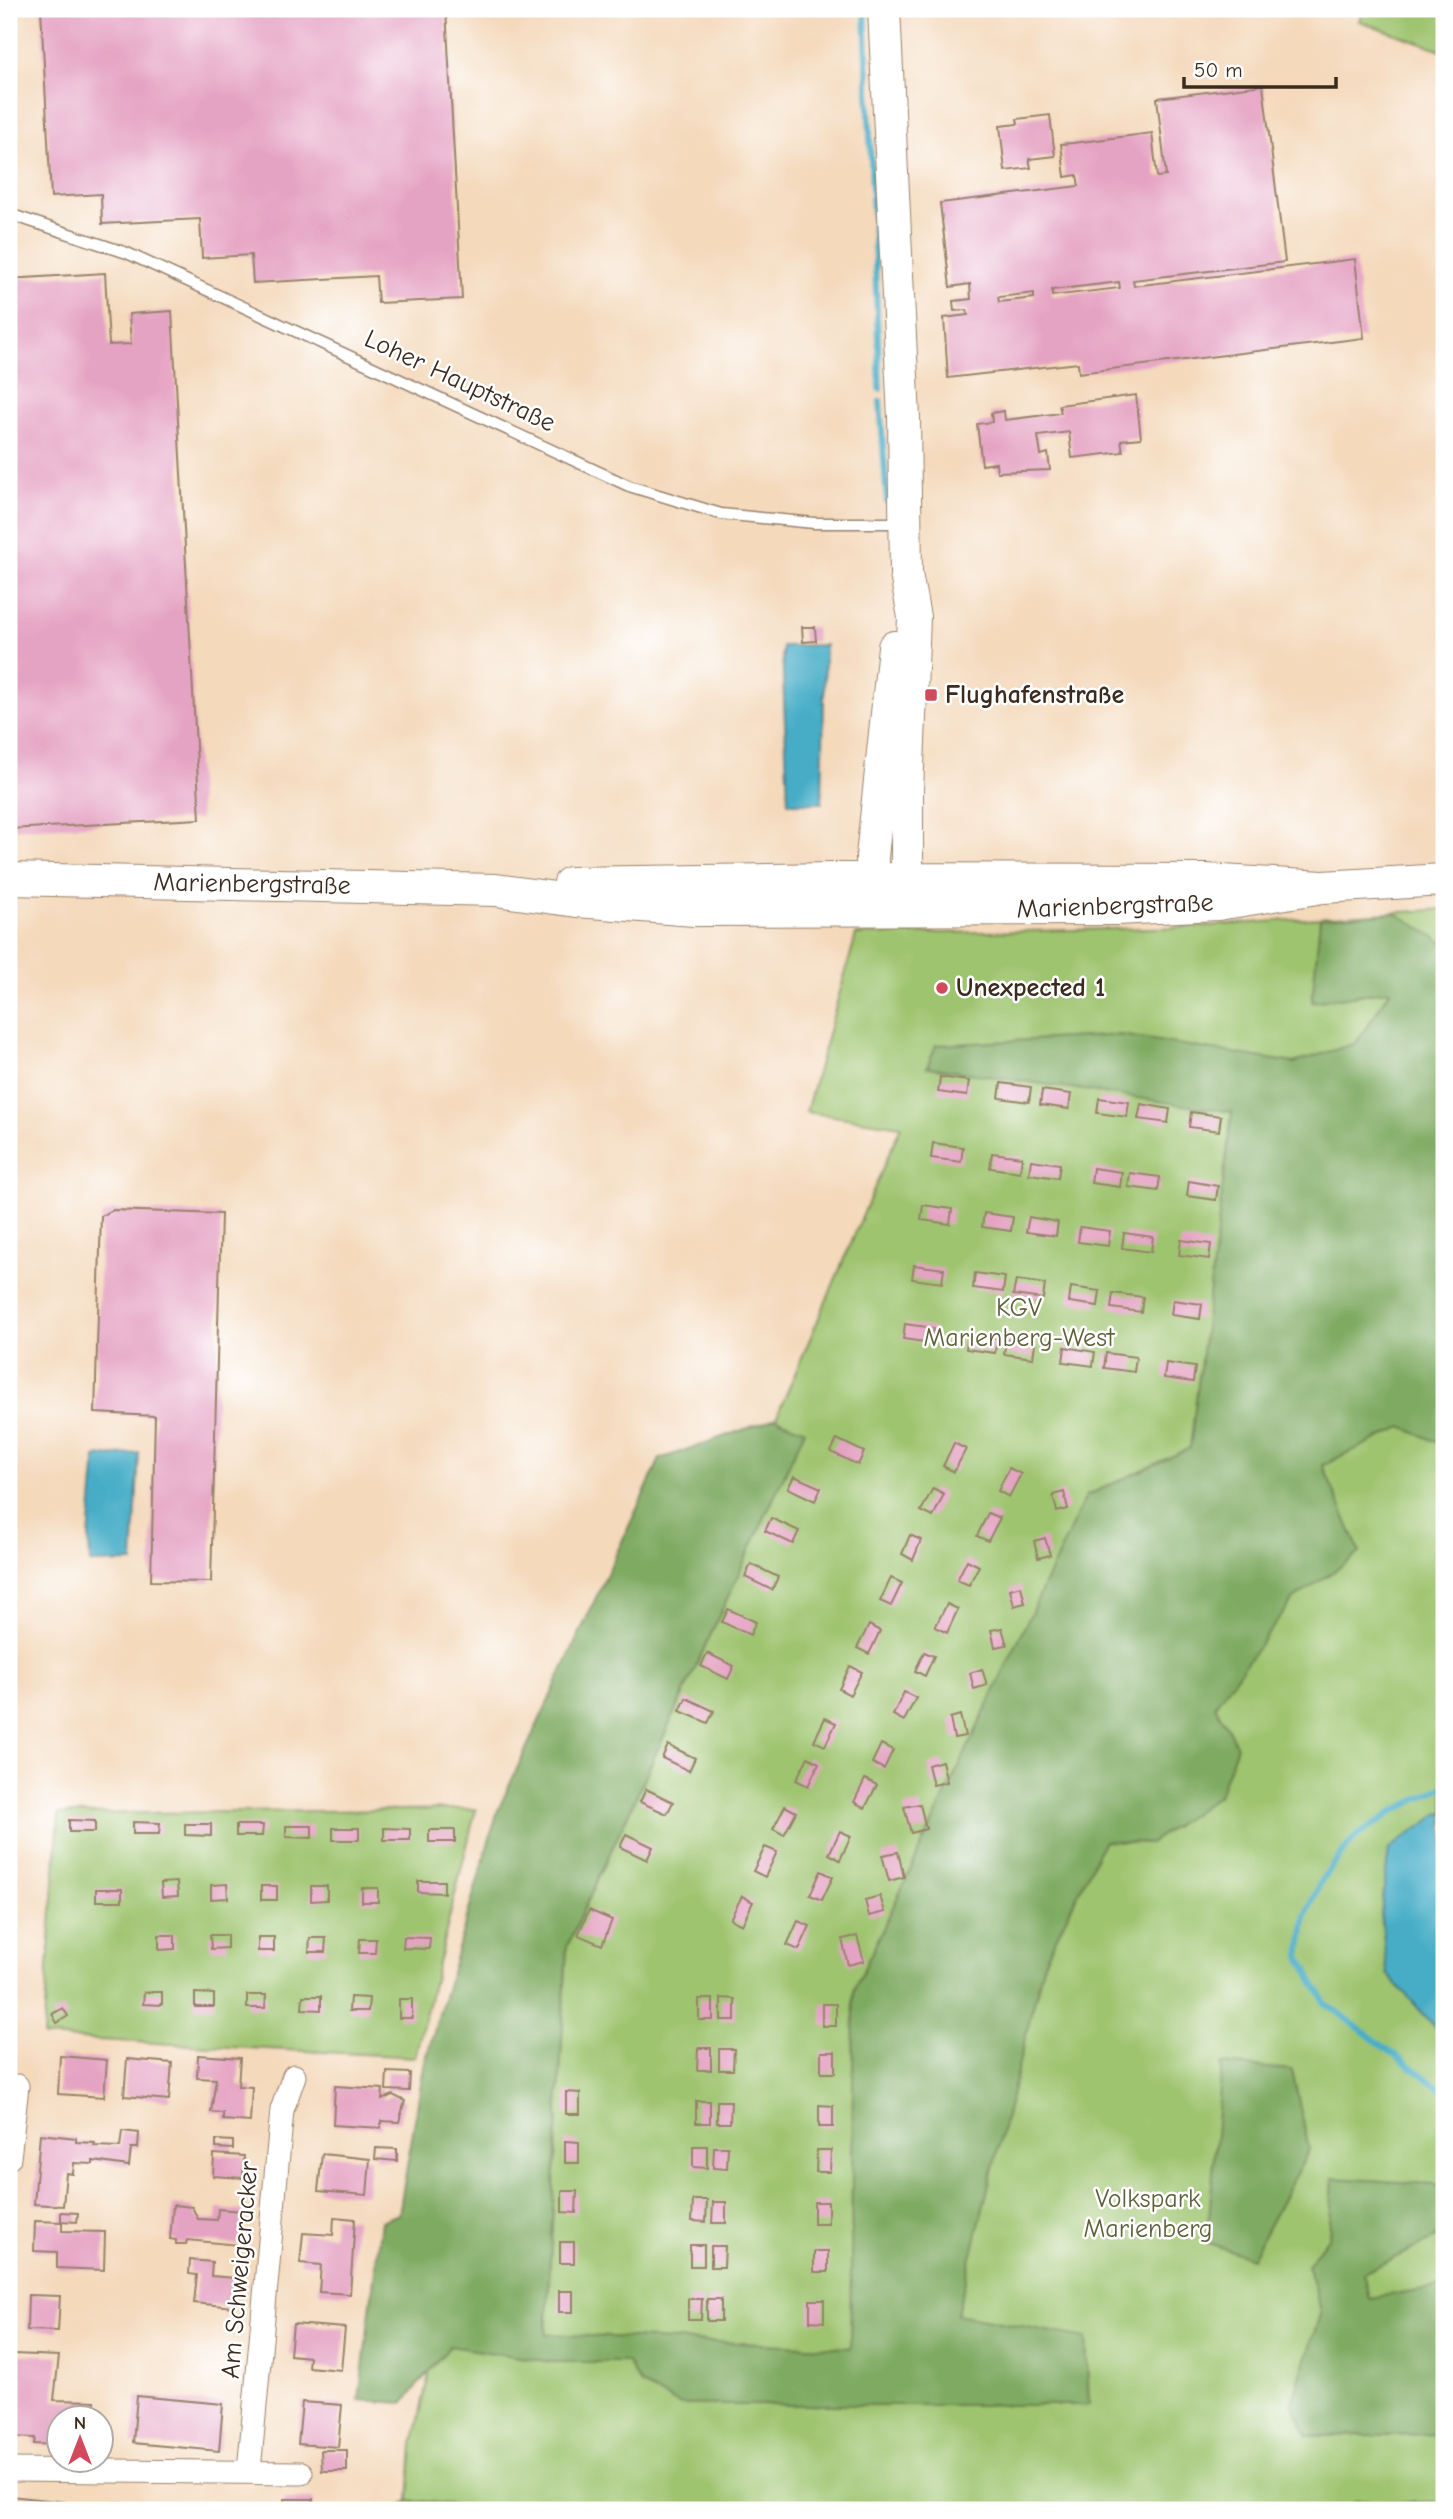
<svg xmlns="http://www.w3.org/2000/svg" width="1453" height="2519" font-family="'Comic Neue',sans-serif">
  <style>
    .green { fill: #9fc46f; stroke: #6d7746; stroke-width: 2 }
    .forest { fill: #7faa62; stroke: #5d6a40; stroke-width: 2 }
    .water { fill: #47adc7; stroke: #416c72; stroke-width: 2 }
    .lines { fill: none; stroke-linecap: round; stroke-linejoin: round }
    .stream { stroke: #47adc7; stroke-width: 6 }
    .building { fill: #e5a3c3; fill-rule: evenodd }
    .lane-casing { stroke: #98826c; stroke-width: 13 }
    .street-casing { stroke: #98826c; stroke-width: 25 }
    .secondary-casing { stroke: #98826c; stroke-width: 34 }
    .lane { stroke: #fff; stroke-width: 10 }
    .street { stroke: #fff; stroke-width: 23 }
    .secondary { stroke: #fff; stroke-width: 32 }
    .poi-dot { fill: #d1495b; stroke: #fff; stroke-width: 2.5 }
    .labels { text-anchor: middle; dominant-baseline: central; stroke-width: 5; stroke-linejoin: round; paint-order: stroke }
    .street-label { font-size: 26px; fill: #3b2a1e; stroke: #fff }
    .poi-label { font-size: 26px; font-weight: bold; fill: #3b2a1e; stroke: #fff; text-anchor: start }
    .park-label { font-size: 26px; fill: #5e603a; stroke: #fff }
  </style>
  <rect width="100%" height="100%" fill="#fff"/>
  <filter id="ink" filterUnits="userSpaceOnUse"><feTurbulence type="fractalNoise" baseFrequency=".0143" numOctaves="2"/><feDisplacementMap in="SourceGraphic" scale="14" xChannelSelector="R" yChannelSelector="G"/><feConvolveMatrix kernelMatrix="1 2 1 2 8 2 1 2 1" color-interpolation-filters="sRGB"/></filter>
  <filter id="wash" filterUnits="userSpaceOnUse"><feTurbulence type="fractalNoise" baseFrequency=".00686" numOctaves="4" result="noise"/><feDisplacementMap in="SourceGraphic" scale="28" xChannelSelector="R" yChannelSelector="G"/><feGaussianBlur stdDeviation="1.57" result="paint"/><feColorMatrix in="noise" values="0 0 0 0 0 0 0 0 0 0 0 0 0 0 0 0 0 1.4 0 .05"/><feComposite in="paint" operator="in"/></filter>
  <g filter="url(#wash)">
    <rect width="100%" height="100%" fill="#f4d9bb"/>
    <g class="green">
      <polygon points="1363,9 1444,9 1444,51 1359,21"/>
      <polygon points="1444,909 1444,2510 421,2510 409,2500 413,2444 438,2335 546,2334 567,1946 804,1431 776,1418 901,1126 806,1112 856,935 1193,927"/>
      <polygon points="476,1809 415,2057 43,2037 59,1814"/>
    </g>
    <g class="forest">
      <polygon points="1396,913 1444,943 1444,1445 1402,1427 1323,1465 1360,1553 1294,1599 1215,1705 1237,1746 1219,1795 1150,1843 1104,1841 1044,1962 957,2314 1086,2338 1089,2405 681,2405 641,2385 627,2362 551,2362 450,2346 403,2403 359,2400 381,2221 399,2214 424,2066 498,1810 660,1459 776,1418 805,1430 567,1946 546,2334 850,2348 854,1990 1086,1496 1190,1448 1232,1112 927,1067 936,1045 1121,1035 1294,1063 1356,1043 1391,990 1312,1002 1320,918"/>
      <polygon points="1222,2064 1292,2070 1309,2149 1252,2258 1207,2242"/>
      <polygon points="1333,2178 1435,2184 1444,2196 1444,2234 1363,2273 1369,2298 1444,2286 1444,2434 1308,2436 1292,2403 1321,2311 1307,2265 1329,2236"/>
      <polygon points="409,2500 501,2510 397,2510"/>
      <polygon points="1355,2501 1444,2503 1444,2510 1350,2510"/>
    </g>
    <g class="water">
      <polygon points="825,645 822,803 788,803 782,646"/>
      <polygon points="139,1453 133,1562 90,1563 89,1537 96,1457"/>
      <polygon points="1440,1813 1444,1814 1444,2037 1387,1973 1381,1913 1389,1849"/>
    </g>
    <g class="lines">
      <g class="stream">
        <polyline points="865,9 880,389"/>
        <polyline points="880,401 887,502"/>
        <polyline points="1444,1786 1394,1811 1354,1838 1322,1879 1306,1915 1300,1957 1325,2003 1444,2091"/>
      </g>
    </g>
    <g id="blocks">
      <g class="building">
        <polygon points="41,9 446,9 462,299 378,303 376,276 253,283 251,255 202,258 200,219 102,224 101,194 51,197"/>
        <path d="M1263 85 1285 262 1133 280 1134 286 1355 259 1364 338 1079 373 1078 363 948 378 944 318 968 315 967 310 954 311 953 301 971 299 970 284 950 287 940 203 1079 186 1077 175 1065 177 1061 144 1073 143 1152 133 1157 177 1166 176 1157 98ZM1119 282 1120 288 1052 296V290ZM1034 293V298L999 302 998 297Z"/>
        <polygon points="1050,115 1055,156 1029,159 1031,168 1005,171 1000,126 1018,124 1017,119"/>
        <polygon points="105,273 109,345 131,344 129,314 172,311 200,819 9,829 9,279"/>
        <polygon points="1136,395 1141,438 1121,440 1123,452 1072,458 1069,432 1038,436 1041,455 1048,453 1050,470 997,472 996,463 982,465 977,424 992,422 991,413 1004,411 1005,420 1061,413 1059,405"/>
        <polygon points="802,627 815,627 816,641 803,642"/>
        <polygon points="940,1077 969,1081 967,1096 938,1092"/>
        <polygon points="1001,1083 1031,1087 1029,1102 999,1098"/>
        <polygon points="1042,1090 1071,1094 1069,1109 1040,1105"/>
        <polygon points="1099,1098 1129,1102 1127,1117 1097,1113"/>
        <polygon points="1141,1104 1170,1109 1168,1123 1138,1119"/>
        <polygon points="1191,1112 1221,1116 1219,1131 1189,1127"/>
        <polygon points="933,1143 963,1147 961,1162 931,1158"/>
        <polygon points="992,1153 1022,1157 1020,1172 990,1168"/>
        <polygon points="1031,1160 1060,1164 1058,1178 1029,1174"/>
        <polygon points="1093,1168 1122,1172 1120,1187 1091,1183"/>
        <polygon points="1130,1173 1160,1177 1158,1191 1128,1187"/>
        <polygon points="1189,1181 1218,1186 1216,1200 1187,1196"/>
        <polygon points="923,1205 952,1209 950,1224 921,1220"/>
        <polygon points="113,1210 221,1214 211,1582 151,1581 155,1416 95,1413 101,1216"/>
        <polygon points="984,1213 1013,1217 1011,1231 982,1227"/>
        <polygon points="1029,1217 1058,1222 1056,1236 1026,1232"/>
        <polygon points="1080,1227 1110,1231 1108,1246 1078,1242"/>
        <polygon points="1124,1233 1153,1237 1151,1252 1122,1248"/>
        <polygon points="1181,1240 1211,1244 1209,1259 1179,1255"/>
        <polygon points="914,1265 944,1269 942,1283 912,1279"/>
        <polygon points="975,1273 1005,1277 1003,1292 973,1288"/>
        <polygon points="1016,1280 1045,1284 1043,1299 1013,1295"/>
        <polygon points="1071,1287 1100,1291 1098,1306 1069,1302"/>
        <polygon points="1113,1293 1143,1297 1141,1312 1111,1308"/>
        <polygon points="1173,1300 1202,1304 1200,1319 1171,1315"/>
        <polygon points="905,1324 934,1328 932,1343 903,1339"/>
        <polygon points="968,1334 997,1338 995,1353 966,1349"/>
        <polygon points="1006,1339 1035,1343 1033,1358 1004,1354"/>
        <polygon points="1065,1347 1095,1352 1093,1366 1063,1362"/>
        <polygon points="1106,1353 1136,1357 1134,1372 1104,1368"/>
        <polygon points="1166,1363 1195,1367 1193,1382 1164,1378"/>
        <polygon points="837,1439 864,1452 858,1465 831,1452"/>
        <polygon points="954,1443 966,1449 954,1472 943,1466"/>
        <polygon points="1009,1468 1021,1474 1009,1497 998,1491"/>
        <polygon points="794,1476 821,1488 815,1501 788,1488"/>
        <polygon points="933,1488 944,1494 933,1517 921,1511"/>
        <polygon points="1064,1492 1068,1509 1057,1512 1053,1495"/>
        <polygon points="988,1513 1000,1518 988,1541 977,1536"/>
        <polygon points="771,1518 799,1531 793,1544 765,1531"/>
        <polygon points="910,1535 921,1540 913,1560 902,1554"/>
        <polygon points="1045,1538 1050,1555 1038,1558 1034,1541"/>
        <polygon points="967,1560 979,1566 969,1585 957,1580"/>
        <polygon points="751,1564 778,1577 772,1590 745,1577"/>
        <polygon points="891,1578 902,1583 891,1606 880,1601"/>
        <polygon points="1021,1586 1025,1603 1014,1606 1010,1589"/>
        <polygon points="947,1604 958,1609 947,1633 935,1627"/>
        <polygon points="728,1609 756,1622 750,1635 722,1622"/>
        <polygon points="869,1625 880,1631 869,1654 857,1648"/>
        <polygon points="1002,1628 1007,1645 995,1647 991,1630"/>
        <polygon points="924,1652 934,1656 925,1676 915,1671"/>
        <polygon points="707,1653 734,1666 728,1679 701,1666"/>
        <polygon points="850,1666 862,1672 850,1695 839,1689"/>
        <polygon points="982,1669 987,1685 974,1689 970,1673"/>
        <polygon points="904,1692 916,1698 904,1721 893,1715"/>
        <polygon points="686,1698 714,1711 708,1723 680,1711"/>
        <polygon points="960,1715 965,1736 954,1738 950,1718"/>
        <polygon points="825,1718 836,1723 825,1746 814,1741"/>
        <polygon points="881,1744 893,1750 884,1769 872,1763"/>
        <polygon points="668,1745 695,1758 689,1771 662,1758"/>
        <polygon points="808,1757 819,1763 808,1786 796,1780"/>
        <polygon points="942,1761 947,1782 933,1785 928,1765"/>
        <polygon points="865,1779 877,1785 865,1808 854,1802"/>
        <polygon points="646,1789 673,1802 667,1814 640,1802"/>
        <polygon points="920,1804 926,1829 911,1833 904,1807"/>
        <polygon points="785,1806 796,1812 784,1835 773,1829"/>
        <polygon points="69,1820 95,1821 95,1832 69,1832"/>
        <polygon points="133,1822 160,1823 159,1834 133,1834"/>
        <polygon points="185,1824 211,1824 211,1836 185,1835"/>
        <polygon points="236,1825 263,1825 262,1836 236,1836"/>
        <polygon points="286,1826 312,1826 312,1838 286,1837"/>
        <rect x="333" y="1828" width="26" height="12"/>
        <polygon points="384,1828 410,1829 410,1840 384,1840"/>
        <rect x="429" y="1830" width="26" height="12"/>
        <polygon points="840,1831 851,1836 840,1860 829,1854"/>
        <polygon points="626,1834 653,1847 647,1860 620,1847"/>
        <polygon points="765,1847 777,1852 765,1877 753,1871"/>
        <polygon points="898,1852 904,1877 889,1881 882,1855"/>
        <polygon points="821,1871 833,1877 822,1900 810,1895"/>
        <polygon points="418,1881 444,1881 444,1893 418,1892"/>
        <polygon points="177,1882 178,1896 162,1897 161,1883"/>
        <polygon points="227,1884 228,1898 211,1899 211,1885"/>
        <rect x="261" y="1886" width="16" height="14"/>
        <polygon points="311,1886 327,1886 327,1900 311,1901"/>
        <rect x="362" y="1888" width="16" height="14"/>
        <rect x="96" y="1889" width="26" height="12"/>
        <polygon points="742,1896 753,1902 742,1925 730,1919"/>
        <polygon points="880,1896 885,1912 869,1916 865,1900"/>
        <polygon points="589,1910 612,1920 602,1945 578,1935"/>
        <polygon points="798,1921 810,1926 799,1950 787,1945"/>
        <polygon points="159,1935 175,1935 175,1949 159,1950"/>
        <polygon points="210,1935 227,1935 227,1948 211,1949"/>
        <polygon points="857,1936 864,1961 848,1965 842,1939"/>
        <rect x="258" y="1937" width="16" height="14"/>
        <polygon points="404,1937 430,1938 429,1949 403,1948"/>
        <polygon points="310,1938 326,1938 325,1952 309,1952"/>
        <polygon points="360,1939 376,1939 375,1953 359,1953"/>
        <polygon points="144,1992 162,1992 162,2005 143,2004"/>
        <polygon points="195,1993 214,1994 214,2007 195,2007"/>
        <polygon points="247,1995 266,1995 265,2008 247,2008"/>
        <polygon points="303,1996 321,1996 321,2010 302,2009"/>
        <polygon points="350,1997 369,1998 368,2011 349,2011"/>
        <polygon points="721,1998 735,1999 735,2020 721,2020"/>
        <rect x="399" y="1999" width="13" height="19"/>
        <rect x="699" y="1999" width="14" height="21"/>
        <rect x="822" y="2004" width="14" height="22"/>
        <polygon points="63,2008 68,2016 57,2023 52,2014"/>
        <polygon points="698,2048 711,2048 711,2070 697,2070"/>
        <polygon points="719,2049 734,2049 733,2070 719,2070"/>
        <rect x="821" y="2052" width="14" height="21"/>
        <polygon points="198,2055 240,2058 238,2086 252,2087 250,2122 223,2120 223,2113 211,2112 216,2079 197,2078"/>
        <polygon points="60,2056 107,2060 104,2097 58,2094"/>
        <polygon points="127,2059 172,2063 169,2100 124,2096"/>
        <polygon points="387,2072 410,2073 409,2091 386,2090"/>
        <polygon points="335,2086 383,2089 382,2100 393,2095 405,2101 399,2122 381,2121 381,2128 333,2125"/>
        <polygon points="566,2092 580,2093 580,2114 566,2114"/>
        <rect x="696" y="2101" width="14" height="22"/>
        <polygon points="717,2101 731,2101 730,2123 717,2123"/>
        <polygon points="819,2105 833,2106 833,2127 819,2127"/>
        <polygon points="122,2131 139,2133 138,2148 131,2148 129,2166 93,2161 93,2164 74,2163 73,2174 66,2173 63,2206 34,2204 40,2134 76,2138 76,2142 95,2143 94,2146 120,2147"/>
        <polygon points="216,2140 233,2141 233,2149 216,2148"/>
        <polygon points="565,2141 579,2142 579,2163 565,2163"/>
        <polygon points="693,2146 707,2146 707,2168 693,2167"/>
        <polygon points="714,2147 728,2147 727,2169 713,2168"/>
        <polygon points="376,2148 397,2149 397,2161 375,2159"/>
        <polygon points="817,2150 831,2150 830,2172 816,2172"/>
        <polygon points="214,2154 244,2156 243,2178 213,2176"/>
        <polygon points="322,2154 370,2159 367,2195 318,2191"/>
        <polygon points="562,2191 577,2191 576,2213 562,2212"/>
        <polygon points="693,2200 707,2200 706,2222 692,2221"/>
        <polygon points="713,2202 726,2202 726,2223 712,2223"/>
        <rect x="814" y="2202" width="14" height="22"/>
        <polygon points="173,2205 192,2207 198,2219 217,2220 218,2209 242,2211 239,2245 187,2240 186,2244 176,2244 176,2240 170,2239"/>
        <polygon points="61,2212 78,2213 77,2222 61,2221"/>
        <polygon points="334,2217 355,2219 350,2294 319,2292 321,2265 300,2263 303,2233 333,2235"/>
        <polygon points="35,2221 62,2222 62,2231 105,2232 104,2270 57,2268 57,2252 34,2251"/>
        <rect x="560" y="2242" width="14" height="21"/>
        <rect x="690" y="2245" width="14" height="21"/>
        <polygon points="711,2246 725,2246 724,2267 711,2267"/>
        <rect x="814" y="2251" width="14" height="21"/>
        <polygon points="190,2260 212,2262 211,2276 235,2278 233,2307 194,2303 197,2275 189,2274"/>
        <rect x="559" y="2291" width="14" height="21"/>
        <polygon points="28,2295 60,2296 58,2331 27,2330"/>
        <polygon points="688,2299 702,2299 701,2320 688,2320"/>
        <rect x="707" y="2299" width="14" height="22"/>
        <polygon points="810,2300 824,2300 824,2322 810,2321"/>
        <polygon points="293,2324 345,2328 341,2370 308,2367 309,2357 290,2355"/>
        <polygon points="14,2354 59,2356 54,2400 95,2401 94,2418 60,2418 60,2445 34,2444 35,2438 12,2437 13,2398 18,2399 18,2390 13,2389"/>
        <polygon points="137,2396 223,2404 219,2451 133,2443"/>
        <polygon points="302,2402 342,2405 338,2447 298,2444"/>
        <polygon points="321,2450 347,2450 347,2471 322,2471"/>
        <polygon points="10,2496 66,2502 66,2505 80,2506 80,2510 9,2510"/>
        <rect x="284" y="2499" width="29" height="11"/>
        <polygon points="122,2502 122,2510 93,2510 93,2503"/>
        <polygon points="153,2506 211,2507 211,2510 153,2510"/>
      </g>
    </g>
  </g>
  <g filter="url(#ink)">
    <use href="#blocks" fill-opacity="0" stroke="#98826c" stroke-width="2"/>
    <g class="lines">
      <g class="lane-casing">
        <polyline id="lane" points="9,214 127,253 629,486 721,514 814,523 904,523"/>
      </g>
      <g class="street-casing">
        <g id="street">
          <polyline points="9,2158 17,2086"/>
          <polyline points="9,2470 301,2473"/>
          <polyline points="249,2471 282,2110 294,2076"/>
        </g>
      </g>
      <g class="secondary-casing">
        <g id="secondary">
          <polyline points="884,9 904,418 906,574 914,617 907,791 907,899"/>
          <polyline points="9,879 496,890 577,901 694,910 1117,909 1218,904 1323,887"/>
          <polyline points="570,883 833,879 1206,880 1323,887 1444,880"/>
          <polyline points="873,899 872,857 894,647"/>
        </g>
      </g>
      <use href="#lane" class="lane"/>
      <use href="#street" class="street"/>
      <use href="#secondary" class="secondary"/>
    </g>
  </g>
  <g class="poi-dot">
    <rect x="924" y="688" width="14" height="14" rx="3.5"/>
    <circle cx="942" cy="988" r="7"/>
  </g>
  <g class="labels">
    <g class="street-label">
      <text transform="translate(460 381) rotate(25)">Loher Hauptstraße</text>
      <text transform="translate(252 884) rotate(1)">Marienbergstraße</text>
      <text transform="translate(1115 906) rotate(-2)">Marienbergstraße</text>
      <text transform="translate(240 2270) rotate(-85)">Am Schweigeracker</text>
    </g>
    <g class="poi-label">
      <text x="945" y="695">Flughafenstraße</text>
      <text x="956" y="988">Unexpected 1</text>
    </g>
    <g class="park-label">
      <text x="1019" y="1308">KGV<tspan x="1019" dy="30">Marienberg-West</tspan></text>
      <text x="1148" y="2199">Volkspark<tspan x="1148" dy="30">Marienberg</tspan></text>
    </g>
  </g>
  <rect width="1453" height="2519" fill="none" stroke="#fff" stroke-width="35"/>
  <g transform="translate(80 2439)"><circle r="33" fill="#ffffff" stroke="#b1aaa5" stroke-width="2"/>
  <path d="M0-5L12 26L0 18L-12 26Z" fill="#d1495b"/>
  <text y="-10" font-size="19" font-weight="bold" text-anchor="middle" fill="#3b2a1e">N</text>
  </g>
  <path d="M1184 77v10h152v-10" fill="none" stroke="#3b2a1e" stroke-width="3.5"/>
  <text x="1194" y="77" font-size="21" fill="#3b2a1e" stroke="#ffffff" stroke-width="5" paint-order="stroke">50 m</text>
</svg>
